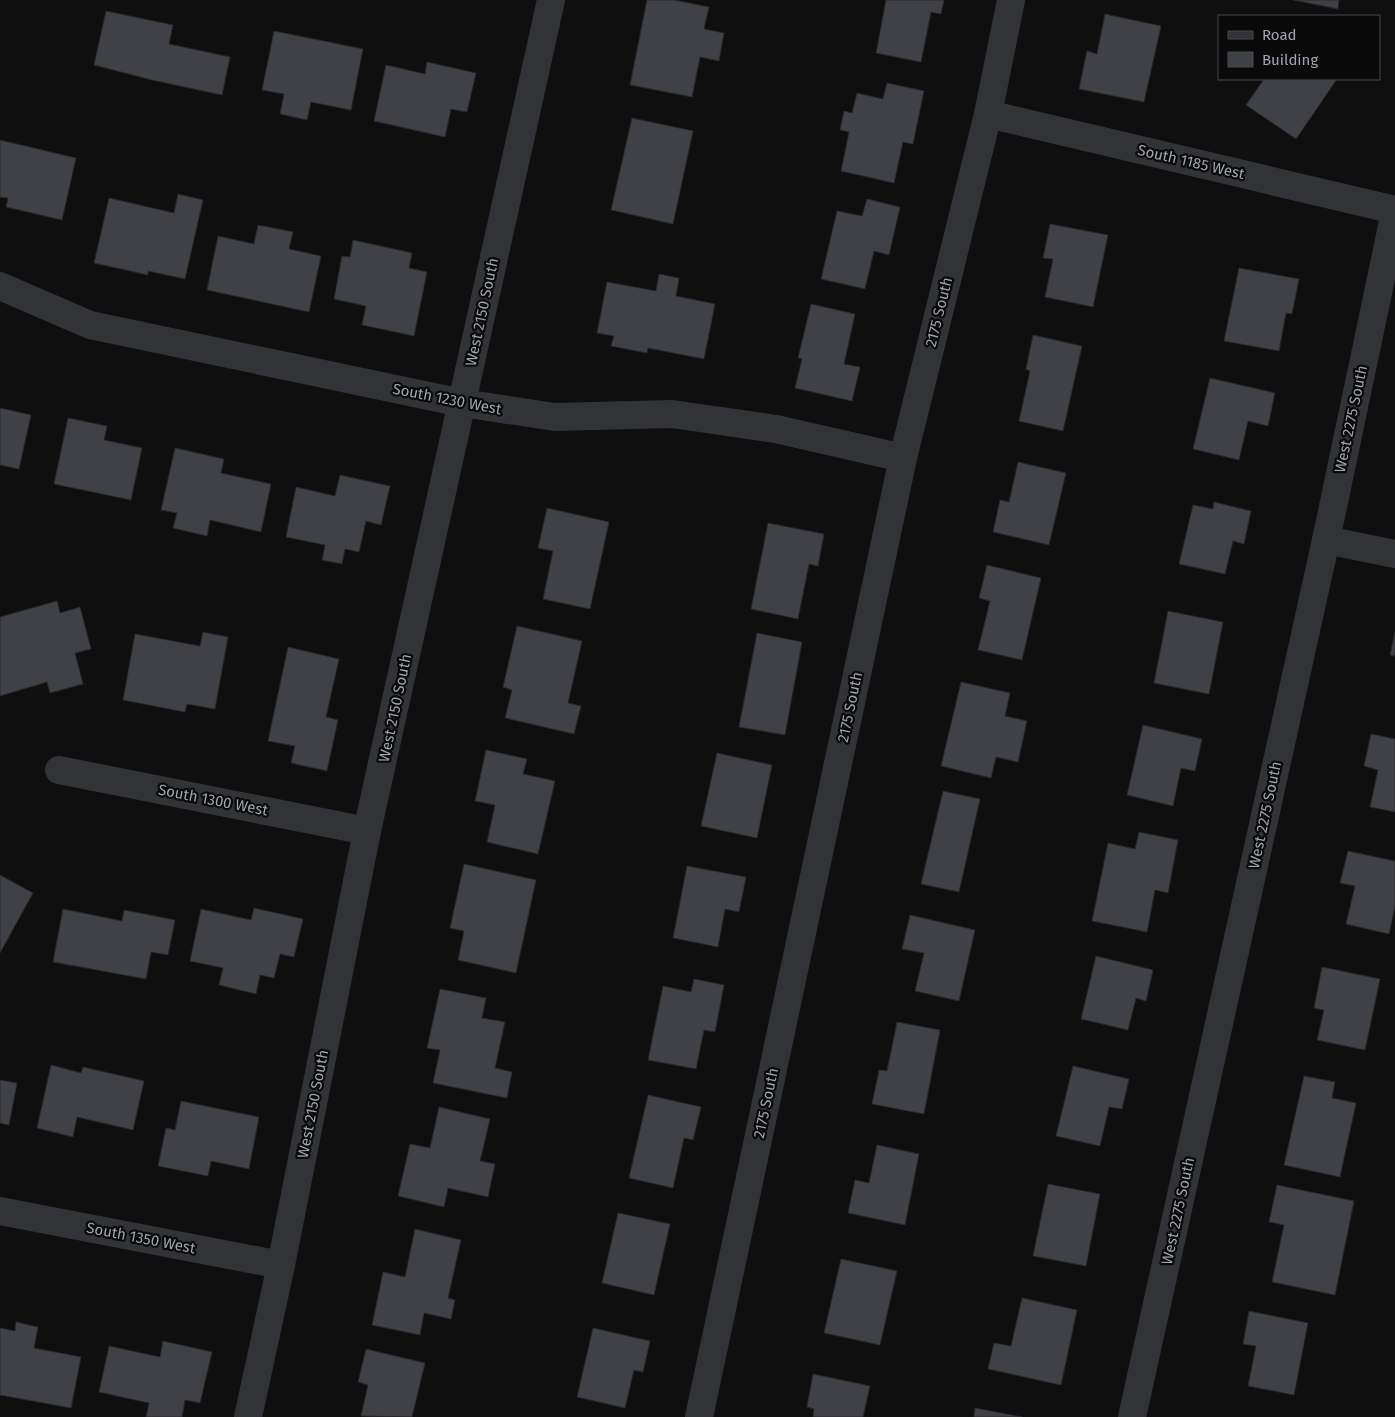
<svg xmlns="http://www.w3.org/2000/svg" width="1395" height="1417" font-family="'Fira Sans',sans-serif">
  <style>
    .building { fill: #404146; stroke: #29292c }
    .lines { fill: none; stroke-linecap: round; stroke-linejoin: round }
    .minor { stroke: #323337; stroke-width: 28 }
    .labels { text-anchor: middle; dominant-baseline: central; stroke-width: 4.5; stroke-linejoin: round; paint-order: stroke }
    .street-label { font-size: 15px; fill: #a1a5b0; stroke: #0a0a0b }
  </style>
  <rect width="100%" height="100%" fill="#0f0f10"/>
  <g class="building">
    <polygon points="647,0 674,0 709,7 704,29 724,33 719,61 700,57 692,97 630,85"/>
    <polygon points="886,0 944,0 941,14 931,12 921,62 876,53"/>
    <polygon points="1293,0 1339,0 1338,9"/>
    <polygon points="106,11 173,25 169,44 230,57 222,95 152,80 94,65"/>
    <polygon points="1105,14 1161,26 1144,102 1079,89 1087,51 1097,54"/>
    <polygon points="274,31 363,49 351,110 311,102 307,120 280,114 284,94 262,90"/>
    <polygon points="427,62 476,73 467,112 451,109 445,137 374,121 386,65 425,74"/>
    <polygon points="1264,79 1337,79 1296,139 1246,105"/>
    <polygon points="887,83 924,91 913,144 903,142 894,183 841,171 849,132 840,130 844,111 852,113 857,93 883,99"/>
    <polygon points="632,118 693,131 673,224 611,210"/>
    <polygon points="0,140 76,158 62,220 6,207 8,198 0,197"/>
    <polygon points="178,194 203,200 185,279 148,271 148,275 94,263 109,198 174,213"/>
    <polygon points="867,199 900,207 889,255 874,251 865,289 821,279 837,211 862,216"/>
    <polygon points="1050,224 1108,235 1093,307 1045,297 1053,259 1043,258"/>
    <polygon points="258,225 293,232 289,249 321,256 309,312 207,290 218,236 254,244"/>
    <polygon points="353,240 412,253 409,268 427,272 414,336 362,325 366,306 334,299 342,256 350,257"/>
    <polygon points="1239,268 1299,279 1292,314 1286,313 1279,351 1224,341"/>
    <polygon points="659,274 679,278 676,296 715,304 704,359 648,348 647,353 611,346 614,336 597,333 607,282 656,291"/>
    <polygon points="811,304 855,314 844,364 860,367 852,401 795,388 802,359 798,358"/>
    <polygon points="1033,335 1082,346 1063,431 1019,421 1030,371 1026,369"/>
    <polygon points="1210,378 1275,393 1268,426 1248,421 1239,460 1193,449"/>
    <polygon points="0,408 31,415 19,469 0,465"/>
    <polygon points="68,418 107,426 104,440 142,448 131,500 54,484"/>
    <polygon points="175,448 224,459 221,473 271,484 261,532 210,520 207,536 173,528 177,513 161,510"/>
    <polygon points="1018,462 1066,473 1049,545 993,532 1000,500 1009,502"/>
    <polygon points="340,475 390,486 381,525 366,521 359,552 345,549 342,564 322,560 325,545 286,537 296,487 335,496"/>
    <polygon points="1214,502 1251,511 1244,544 1233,541 1225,574 1179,564 1193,505 1213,509"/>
    <polygon points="547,508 609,522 590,609 543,599 553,551 538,548"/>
    <polygon points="768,523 824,534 818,566 809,564 798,619 751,609"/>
    <polygon points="987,565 1041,578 1022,660 978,650 990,601 979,598"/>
    <polygon points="57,601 60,613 80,607 91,649 75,653 83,684 50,693 47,682 0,696 0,617"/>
    <polygon points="1168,611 1223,622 1209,694 1154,683"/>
    <polygon points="517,626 582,641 568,703 581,706 574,734 505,718 512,690 503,687"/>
    <polygon points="203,632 228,637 215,709 187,704 185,712 123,700 135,634 200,646"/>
    <polygon points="1395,632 1395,656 1390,655"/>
    <polygon points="757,633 802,642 785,735 739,727"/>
    <polygon points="288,647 339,659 326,717 338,720 327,771 291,763 295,746 268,741"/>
    <polygon points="961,682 1010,693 1005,716 1027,721 1018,762 996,757 991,778 941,766"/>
    <polygon points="1143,725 1202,739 1195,771 1181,768 1173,806 1127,795"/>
    <polygon points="1371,734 1395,739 1395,812 1370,807 1378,770 1364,766"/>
    <polygon points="486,750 527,759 523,774 555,781 538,854 487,842 495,805 475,801"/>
    <polygon points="717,753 772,765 757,838 701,826"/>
    <polygon points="943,791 980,799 959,892 921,884"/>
    <polygon points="1139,832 1178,840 1168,893 1155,890 1147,932 1092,921 1108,843 1135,849"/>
    <polygon points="1348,851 1395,861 1395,906 1389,934 1346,924 1355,886 1340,883"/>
    <polygon points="464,864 536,880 516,973 458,960 464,931 450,928"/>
    <polygon points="687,866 746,877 739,912 725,909 718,947 673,938"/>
    <polygon points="0,875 33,893 0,953"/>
    <polygon points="254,908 303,919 294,957 280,954 274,978 260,975 256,994 219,985 223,968 190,961 201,909 251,920"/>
    <polygon points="63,909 122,921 124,910 175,920 168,955 151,952 146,979 53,962"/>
    <polygon points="910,915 975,930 959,1001 915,991 924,953 902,949"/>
    <polygon points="1096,956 1153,970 1146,1001 1136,998 1128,1030 1081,1019"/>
    <polygon points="1322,967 1380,979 1365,1050 1317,1040 1324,1010 1314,1008"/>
    <polygon points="694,979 724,985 715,1032 704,1030 696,1069 648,1060 663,986 691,992"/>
    <polygon points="440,989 486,998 482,1018 505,1022 495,1068 512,1072 507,1098 433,1083 440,1050 427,1048"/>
    <polygon points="897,1022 940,1030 924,1114 872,1104 879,1070 887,1071"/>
    <polygon points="51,1065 81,1073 83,1067 144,1081 133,1130 77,1117 73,1137 37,1128"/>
    <polygon points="1073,1066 1129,1079 1122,1109 1109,1107 1100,1146 1056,1136"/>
    <polygon points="1304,1076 1335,1082 1332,1098 1356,1103 1340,1177 1284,1165"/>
    <polygon points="0,1080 17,1083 9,1125 0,1123"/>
    <polygon points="648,1095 701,1107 693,1140 684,1138 673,1188 629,1178"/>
    <polygon points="181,1101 259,1117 249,1169 211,1161 208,1176 158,1166 166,1128 175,1130"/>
    <polygon points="439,1107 490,1119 480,1161 495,1164 488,1197 448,1188 444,1207 398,1196 410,1144 430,1148"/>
    <polygon points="877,1145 919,1154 905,1225 848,1213 855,1180 869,1183"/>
    <polygon points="1048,1184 1100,1194 1086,1266 1033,1256"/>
    <polygon points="1277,1185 1354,1201 1335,1295 1272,1282 1284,1225 1269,1222"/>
    <polygon points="618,1213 670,1224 654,1295 602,1283"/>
    <polygon points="415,1229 461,1240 448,1298 455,1300 451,1319 424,1313 420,1335 372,1325 383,1272 405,1277"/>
    <polygon points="841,1259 897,1271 880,1345 824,1333"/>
    <polygon points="1022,1298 1077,1310 1061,1385 988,1369 994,1343 1011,1346"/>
    <polygon points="1249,1311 1308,1323 1294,1395 1248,1386 1256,1346 1243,1344"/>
    <polygon points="16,1322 38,1327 34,1348 81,1357 71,1408 0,1395 0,1328 15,1331"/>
    <polygon points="593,1328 650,1341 643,1372 634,1370 625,1408 577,1397"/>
    <polygon points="163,1341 212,1352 200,1403 185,1400 182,1417 146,1417 149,1403 99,1392 109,1346 160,1357"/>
    <polygon points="366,1349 425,1363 412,1417 361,1416 368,1385 358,1382"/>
    <polygon points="813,1374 870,1386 863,1417 813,1417 814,1409 807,1407"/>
    <polygon points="975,1408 1022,1417 974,1417"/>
  </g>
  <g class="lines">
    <g class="minor">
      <polyline points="988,114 1395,210"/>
      <polyline points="0,286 90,325 462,403 555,417 672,414 776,429 903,458"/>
      <polyline points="1326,540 1395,554"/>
      <polyline points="59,770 367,831"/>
      <polyline points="0,1211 281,1265"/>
      <polyline points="248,1417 281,1265 367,831 551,0"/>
      <polyline points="699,1417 903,458 988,114 1011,0"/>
      <polyline points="1132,1417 1326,540 1395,212"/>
    </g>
  </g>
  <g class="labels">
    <g class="street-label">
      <text transform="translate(1191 162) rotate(13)">South 1185 West</text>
      <text transform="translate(482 312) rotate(-78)">West 2150 South</text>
      <text transform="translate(939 312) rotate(-76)">2175 South</text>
      <text transform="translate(447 399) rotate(11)">South 1230 West</text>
      <text transform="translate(1351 419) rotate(-78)">West 2275 South</text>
      <text transform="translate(850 707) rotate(-78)">2175 South</text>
      <text transform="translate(395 708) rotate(-78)">West 2150 South</text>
      <text transform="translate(213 800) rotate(11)">South 1300 West</text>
      <text transform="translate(1265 815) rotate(-78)">West 2275 South</text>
      <text transform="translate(766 1103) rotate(-78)">2175 South</text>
      <text transform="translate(313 1104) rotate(-79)">West 2150 South</text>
      <text transform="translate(1178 1211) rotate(-78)">West 2275 South</text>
      <text transform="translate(141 1238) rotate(11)">South 1350 West</text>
    </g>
  </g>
  <rect x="1218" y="15" width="162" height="65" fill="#0a0a0b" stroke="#46484d"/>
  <rect x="1228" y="31" width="25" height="8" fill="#323337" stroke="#46484d"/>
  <text x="1262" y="40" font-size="15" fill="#a1a5b0">Road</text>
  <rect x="1228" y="52" width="25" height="15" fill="#404146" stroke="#46484d"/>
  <text x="1262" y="65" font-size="15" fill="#a1a5b0">Building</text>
</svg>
